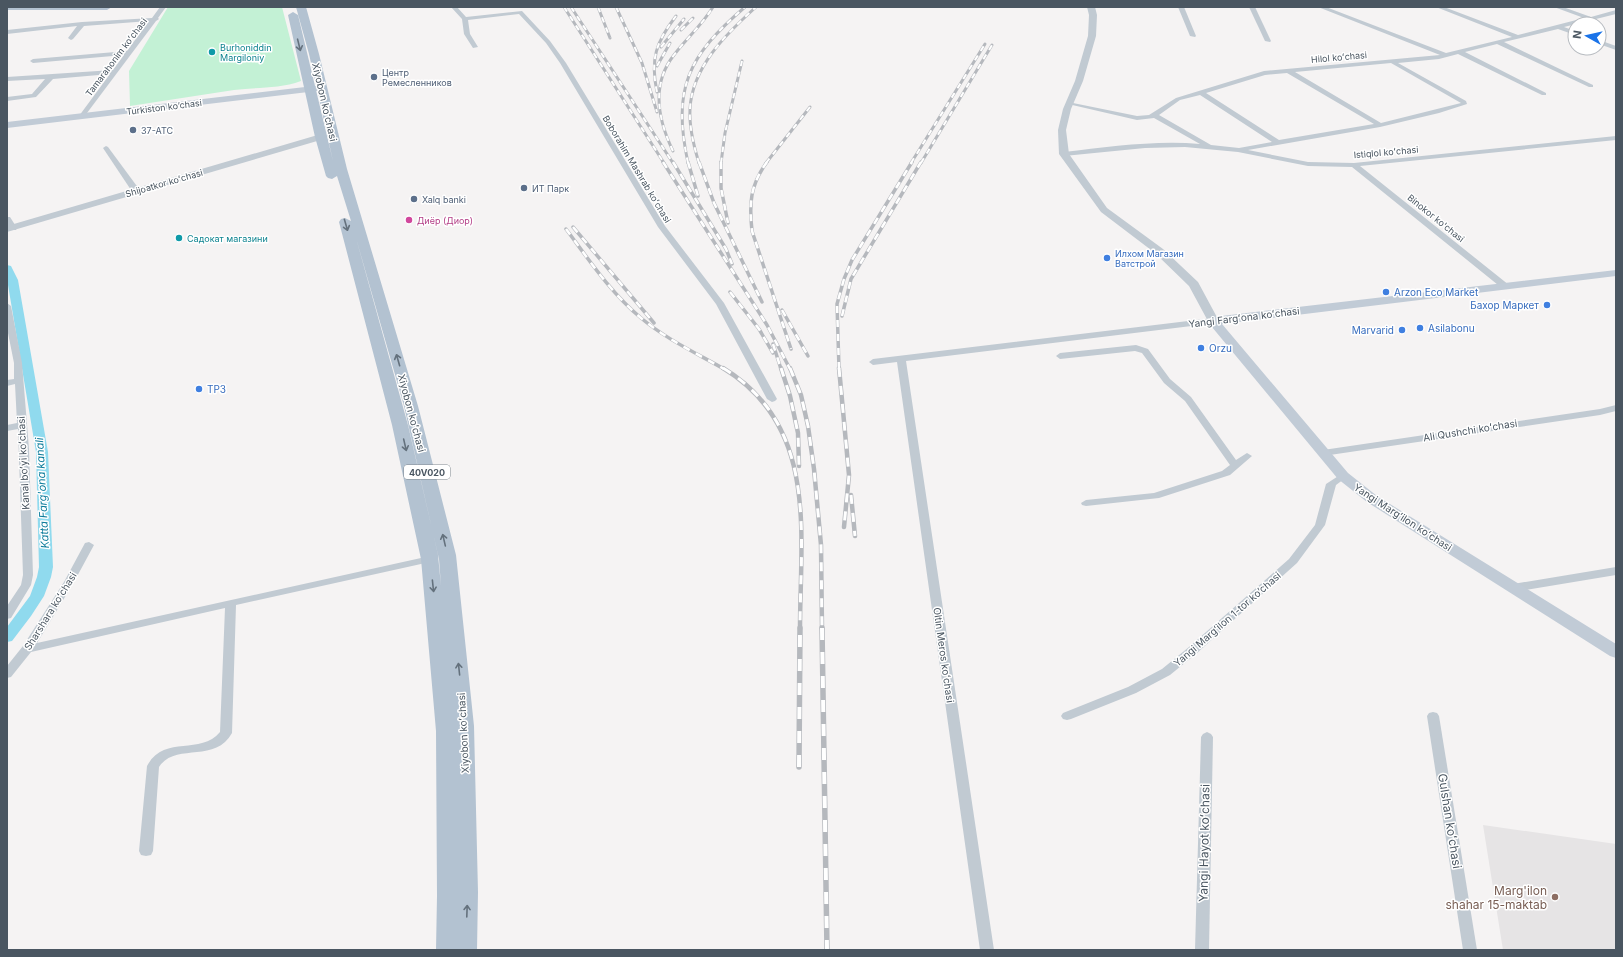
<svg xmlns="http://www.w3.org/2000/svg" width="1623" height="957" font-family="Inter,sans-serif">
  <style>
    .education { fill: #e6e4e5 }
    .green { fill: #c3f1d5 }
    .lines { fill: none; stroke-linecap: round; stroke-linejoin: round }
    .canal { fill: #90daee; fill-rule: evenodd }
    .minor { fill: #c1cad2; fill-rule: evenodd }
    .tertiary { fill: #c1cad2; fill-rule: evenodd }
    .secondary { fill: #c1cbd6; fill-rule: evenodd }
    .primary { fill: #b3c2d1; fill-rule: evenodd }
    .rail-far3-casing { stroke: #b5b8bd; stroke-width: 3 }
    .rail-far2-casing { stroke: #b5b8bd; stroke-width: 3.5 }
    .rail-far1-casing { stroke: #b5b8bd; stroke-width: 4.5 }
    .rail-casing { stroke: #b5b8bd; stroke-width: 5.5 }
    .rail-far3 { stroke: #fff; stroke-width: 2; stroke-dasharray: 5.5; stroke-linecap: butt }
    .rail-far2 { stroke: #fff; stroke-width: 2.5; stroke-dasharray: 7; stroke-linecap: butt }
    .rail-far1 { stroke: #fff; stroke-width: 3; stroke-dasharray: 9; stroke-linecap: butt }
    .rail { stroke: #fff; stroke-width: 4; stroke-dasharray: 12; stroke-linecap: butt }
    .oneway { stroke: #64717d }
    .culture-dot { fill: #0f9aa8; stroke: #fff; stroke-width: 1.5 }
    .service-dot { fill: #5c6f8a; stroke: #fff; stroke-width: 1.5 }
    .hotel-dot { fill: #d1479c; stroke: #fff; stroke-width: 1.5 }
    .shop-dot { fill: #3f7fe0; stroke: #fff; stroke-width: 1.5 }
    .education-dot { fill: #8d6e63; stroke: #fff; stroke-width: 1.5 }
    .labels { text-anchor: middle; dominant-baseline: central; stroke-width: 3; stroke-linejoin: round; paint-order: stroke }
    .far-culture-label { font-size: 9px; fill: #0d838f; stroke: #fff; text-anchor: start }
    .far-street-label { font-size: 9px; fill: #4a5661; stroke: #fff }
    .far-service-label { font-size: 9px; fill: #4e5e75; stroke: #fff; text-anchor: start }
    .far-hotel-label { font-size: 9px; fill: #b23c85; stroke: #fff; text-anchor: start }
    .far-shop-label { font-size: 9px; fill: #366cbe; stroke: #fff; text-anchor: start }
    .shield { fill: #fff; stroke: #808990; stroke-width: 1 }
    .shield-label { font-size: 9px; font-weight: bold; fill: #4a5661 }
    .street-label { font-size: 10px; fill: #4a5661; stroke: #fff }
    .shop-label { font-size: 10px; fill: #366cbe; stroke: #fff; text-anchor: start }
    .water-label { font-size: 11px; font-style: italic; fill: #0c7c9b; stroke: #fff }
    .near-street-label { font-size: 12px; fill: #4a5661; stroke: #fff }
    .near-education-label { font-size: 12px; fill: #785e54; stroke: #fff; text-anchor: end }
  </style>
  <rect width="100%" height="100%" fill="#f5f3f3"/>
  <polygon class="education" points="1483,825 1616,844 1616,950 1503,950"/>
  <path class="green" d="M168 7H282L301 81C279 89 257 87 234 90 199 95 165 101 130 106L129 71Z"/>
  <g class="lines">
    <polygon class="canal" points="7,265 11,266 18,280 48,452 53,567 51,577 44,596 31,616 12,641 7,642 7,627 30,596 37,577 39,567 36,452 7,279"/>
    <g class="minor">
      <polygon points="160,7 166,7 158,18 159,19 156,21 84,117 79,116 110,74 53,79 36,97 7,101 7,97 32,94 45,79 7,81 7,77 113,70 124,55 33,63 30,61 33,59 127,51 149,21 84,26 73,39 71,40 68,38 77,26 7,34 7,30 82,22 152,18"/>
      <polygon points="451,7 457,7 466,17 522,11 550,41 566,63 665,226 724,303 777,399 775,401 772,402 767,399 716,304 658,227 560,63 546,43 519,14 468,20 470,34 478,47 473,48 464,34 462,19"/>
      <polygon points="1178,7 1184,7 1196,36 1195,37 1190,36"/>
      <polygon points="1249,7 1255,7 1271,41 1270,42 1265,41"/>
      <path d="M1318 7H1326L1446 53 1512 37 1436 7H1444L1518 35 1584 18 1554 7H1563L1591 17 1616 10V14L1564 27 1575 31V35L1558 29 1504 42 1593 85V87H1589L1497 44 1465 52 1546 93V95H1542L1458 54 1439 59 1398 63 1466 101 1467 104 1439 113 1380 127 1248 150 1308 162 1354 163 1616 136V140L1360 166 1509 285 1510 287 1509 289H1503L1352 167 1308 166 1238 152 1185 147 1145 148 1064 156 1060 154 1064 152C1109 147 1155 140 1200 144L1154 118 1137 120 1068 104V102L1137 116 1149 115 1176 98 1264 71 1440 55ZM1391 63 1461 103 1381 123 1295 72ZM1287 73 1374 124 1279 140 1206 93 1265 75ZM1200 95 1272 142 1239 148 1211 145 1159 115 1180 100Z"/>
      <polygon points="1599,40 1616,46 1616,50 1599,44"/>
      <polygon points="106,146 108,147 139,189 139,193 133,193 103,148"/>
      <path d="M7 217H10L17 228 16 230H13C6 229 7 222 7 217Z"/>
      <polygon points="7,303 11,306 22,363 29,449 33,575 31,585 11,618 7,619 7,606 21,585 23,575 18,429 7,431 7,425 17,423 15,384 7,386 7,380 14,379 14,363 7,328"/>
      <polygon points="1213,318 1217,321 1216,323 906,361 994,950 980,950 897,362 873,365 869,362 873,359"/>
      <polygon points="1136,345 1148,349 1170,379 1191,397 1236,460 1247,453 1252,456 1230,475 1159,498 1086,506 1082,505 1081,503 1086,500 1154,493 1222,471 1230,465 1185,401 1164,383 1142,353 1135,351 1060,359 1056,356 1060,353"/>
      <polygon points="1616,405 1616,411 1600,415 1323,456 1318,453 1323,450 1600,409"/>
      <polygon points="1343,473 1348,476 1336,485 1325,525 1297,563 1197,653 1170,675 1136,693 1071,719 1067,720 1063,719 1061,716 1063,713 1128,687 1162,669 1189,647 1289,559 1315,525 1326,484"/>
      <path d="M89 542 94 545 74 582 37 643 430 556 434 557 435 559 434 561 430 562 236 605 232 733C215 764 175 742 159 767L153 851 151 855 146 856 141 855 139 851 147 766C164 734 200 756 220 732L225 608 31 652 11 677 7 678V666L23 646 64 582 85 543Z"/>
      <polygon points="1616,567 1616,575 1513,592 1509,591 1508,588 1509,585 1513,584"/>
      <polygon points="1433,712 1437,713 1439,716 1477,950 1463,950 1427,716 1429,713"/>
      <polygon points="1207,732 1211,734 1213,737 1209,950 1195,950 1201,737 1203,734"/>
    </g>
    <g class="tertiary">
      <polygon points="1087,7 1095,7 1097,15 1096,36 1083,81 1071,109 1066,130 1069,154 1107,208 1163,249 1198,282 1219,321 1217,323 1209,323 1189,286 1155,253 1101,212 1059,154 1058,130 1063,109 1075,81 1088,36 1089,15"/>
      <polygon points="321,134 324,135 325,137 324,139 7,232 7,226"/>
    </g>
    <g class="secondary">
      <polygon points="322,85 325,86 327,88 325,90 7,128 7,122"/>
      <polygon points="1616,270 1616,276 1222,324 1348,473 1377,496 1616,644 1616,658 1610,656 1367,502 1338,479 1207,321 1209,318 1213,317"/>
    </g>
    <g class="primary">
      <polygon points="7,7 112,7 107,10 7,10"/>
      <path d="M296 7H306L319 54 347 169 418 406 456 555 474 726 478 892 477 950H436L437 896 436 731 421 559 392 425 339 222 341 219 345 218 351 221 337 176 332 179 328 178 326 176 315 137 288 15 293 12 298 15 333 161 309 54ZM356 238 404 406 438 555 441 586 439 559 408 425Z"/>
    </g>
    <g class="rail-far3-casing">
      <g id="rail-far3">
        <polyline points="564,7 664,163"/>
        <polyline points="571,7 673,163"/>
        <polyline points="598,7 610,38"/>
        <polyline points="616,7 642,63 657,112"/>
        <polyline points="681,30 693,18"/>
        <polyline points="661,47 684,19"/>
        <polyline points="657,66 670,43"/>
        <path d="M657 92C650 59 656 42 676 16"/>
        <path d="M673 151C658 120 651 84 674 55 687 38 702 25 713 7"/>
        <path d="M688 163C672 88 688 56 745 7"/>
        <path d="M699 163C694 147 689 127 690 109 692 67 726 34 756 7"/>
        <polyline points="721,163 725,133 742,61"/>
        <polyline points="766,163 810,107"/>
        <polyline points="911,163 985,44"/>
        <polyline points="921,163 992,45"/>
      </g>
    </g>
    <g class="rail-far2-casing">
      <g id="rail-far2">
        <polyline points="663,162 767,325 790,369"/>
        <polyline points="673,162 726,249 732,264"/>
        <polyline points="688,162 698,196"/>
        <polyline points="699,162 714,203 762,302"/>
        <polyline points="721,162 721,188 728,223"/>
        <path d="M767 162C750 185 749 204 752 231L791 349"/>
        <polyline points="573,227 654,323"/>
        <path d="M566 229C589 260 611 293 641 318 666 339 696 353 724 369"/>
        <polyline points="730,292 759,329 773,353"/>
        <polyline points="782,310 808,356"/>
        <polyline points="842,316 851,279 921,162"/>
        <polyline points="773,344 781,369"/>
        <polyline points="839,369 837,304 844,279 852,260 912,162"/>
      </g>
    </g>
    <g class="rail-far1-casing">
      <g id="rail-far1">
        <path d="M723 368C819 426 800 534 800 629"/>
        <polyline points="781,368 790,396 798,433 799,466"/>
        <polyline points="790,368 801,395 808,426 814,469 821,545 822,629"/>
        <polyline points="839,368 849,475 844,527"/>
        <polyline points="851,495 855,536"/>
      </g>
    </g>
    <g class="rail-casing">
      <g id="rail">
        <polyline points="822,628 827,950"/>
        <polyline points="799,767 800,628"/>
      </g>
    </g>
    <use href="#rail-far3" class="rail-far3"/>
    <use href="#rail-far2" class="rail-far2"/>
    <use href="#rail-far1" class="rail-far1"/>
    <use href="#rail" class="rail"/>
  </g>
  <defs><path id="oneway-shaft" d="M-6 0H5M1.5-3L5.5 0L1.5 3" fill="none" stroke-width="1.6" stroke-linecap="round" stroke-linejoin="round"/></defs>
  <g class="oneway">
    <use href="#oneway-shaft" transform="translate(299 45) rotate(76)"/>
    <use href="#oneway-shaft" transform="translate(346 225) rotate(74)"/>
    <use href="#oneway-shaft" transform="translate(398 360) rotate(-106)"/>
    <use href="#oneway-shaft" transform="translate(405 445) rotate(77)"/>
    <use href="#oneway-shaft" transform="translate(444 540) rotate(-103)"/>
    <use href="#oneway-shaft" transform="translate(433 586) rotate(84)"/>
    <use href="#oneway-shaft" transform="translate(459 669) rotate(-96)"/>
    <use href="#oneway-shaft" transform="translate(467 911) rotate(-88)"/>
  </g>
  <g class="culture-dot">
    <circle cx="212" cy="52" r="4"/>
    <circle cx="179" cy="238" r="4"/>
  </g>
  <g class="service-dot">
    <circle cx="374" cy="77" r="4"/>
    <circle cx="133" cy="130" r="4"/>
    <circle cx="524" cy="188" r="4"/>
    <circle cx="414" cy="199" r="4"/>
  </g>
  <circle class="hotel-dot" cx="409" cy="220" r="4"/>
  <g class="shop-dot">
    <circle cx="1107" cy="258" r="4"/>
    <circle cx="1386" cy="292" r="4"/>
    <circle cx="1547" cy="305" r="4"/>
    <circle cx="1420" cy="328" r="4"/>
    <circle cx="1402" cy="330" r="4"/>
    <circle cx="1201" cy="348" r="4"/>
    <circle cx="199" cy="389" r="4"/>
  </g>
  <circle class="education-dot" cx="1555" cy="897" r="4"/>
  <g class="labels">
    <g class="far-culture-label">
      <text x="220" y="47">Burhoniddin<tspan x="220" dy="10">Margiloniy</tspan></text>
      <text x="187" y="238">Садокат магазини</text>
    </g>
    <g class="far-street-label">
      <text transform="translate(116 57) rotate(-53)">Tamarahonim koʻchasi</text>
      <text transform="translate(1339 57) rotate(-5)">Hilol koʻchasi</text>
      <text transform="translate(164 107) rotate(-7)">Turkiston ko’chasi</text>
      <text transform="translate(1386 152) rotate(-5)">Istiqlol koʻchasi</text>
      <text transform="translate(637 169) rotate(59)">Boborahim Mashrab koʻchasi</text>
      <text transform="translate(164 183) rotate(-16)">Shijoatkor koʻchasi</text>
      <text transform="translate(1436 218) rotate(39)">Binokor ko'chasi</text>
    </g>
    <g class="far-service-label">
      <text x="382" y="72">Центр<tspan x="382" dy="10">Ремесленников</tspan></text>
      <text x="141" y="130">37-АТС</text>
      <text x="532" y="188">ИТ Парк</text>
      <text x="422" y="199">Xalq banki</text>
    </g>
    <g class="far-hotel-label">
      <text x="417" y="220">Диёр (Диор)</text>
    </g>
    <g class="far-shop-label">
      <text x="1115" y="253">Илхом Магазин<tspan x="1115" dy="10">Ватстрой</tspan></text>
    </g>
    <rect class="shield" x="404" y="465" width="46" height="14" rx="3"/>
    <g class="shield-label">
      <text x="427" y="472">40V020</text>
    </g>
    <g class="street-label">
      <text transform="translate(325 102) rotate(77)">Xiyobon koʻchasi</text>
      <text transform="translate(1244 317) rotate(-7)">Yangi Fargʻona koʻchasi</text>
      <text transform="translate(412 413) rotate(75)">Xiyobon koʻchasi</text>
      <text transform="translate(1470 430) rotate(-9)">Ali Qushchi koʻchasi</text>
      <text transform="translate(23 463) rotate(-93)">Kanal boʻyi koʻchasi</text>
      <text transform="translate(1403 517) rotate(33)">Yangi Margʻilon koʻchasi</text>
      <text transform="translate(50 611) rotate(-58)">Sharshara koʻchasi</text>
      <text transform="translate(1227 619) rotate(-41)">Yangi Margʻilon 1-tor koʼchasi</text>
      <text transform="translate(944 655) rotate(82)">Oltin Meros koʻchasi</text>
      <text transform="translate(463 733) rotate(-93)">Xiyobon koʻchasi</text>
    </g>
    <g class="shop-label">
      <text x="1394" y="292">Arzon Eco Market</text>
      <text x="1539" y="305" text-anchor="end">Бахор Маркет</text>
      <text x="1428" y="328">Asilabonu</text>
      <text x="1394" y="330" text-anchor="end">Marvarid</text>
      <text x="1209" y="348">Orzu</text>
      <text x="207" y="389">ТРЗ</text>
    </g>
    <g class="water-label">
      <text transform="translate(42 493) rotate(-93)">Katta Farg'ona kanali</text>
    </g>
    <g class="near-street-label">
      <text transform="translate(1450 821) rotate(81)">Gulshan koʻchasi</text>
      <text transform="translate(1204 843) rotate(-89)">Yangi Hayot koʻchasi</text>
    </g>
    <g class="near-education-label">
      <text x="1547" y="890">Marg'ilon<tspan x="1547" dy="14">shahar 15-maktab</tspan></text>
    </g>
  </g>
  <rect width="1623" height="957" fill="none" stroke="#4a5661" stroke-width="16"/>
  <g transform="translate(1587 36) rotate(278)"><circle r="19" fill="#ffffff" stroke="#b7bbc0"/>
  <path d="M0-3L7 15L0 10L-7 15Z" fill="#1a73e8"/>
  <text y="-6" font-size="11" font-weight="bold" text-anchor="middle" fill="#4a5661">N</text>
  </g>
</svg>
